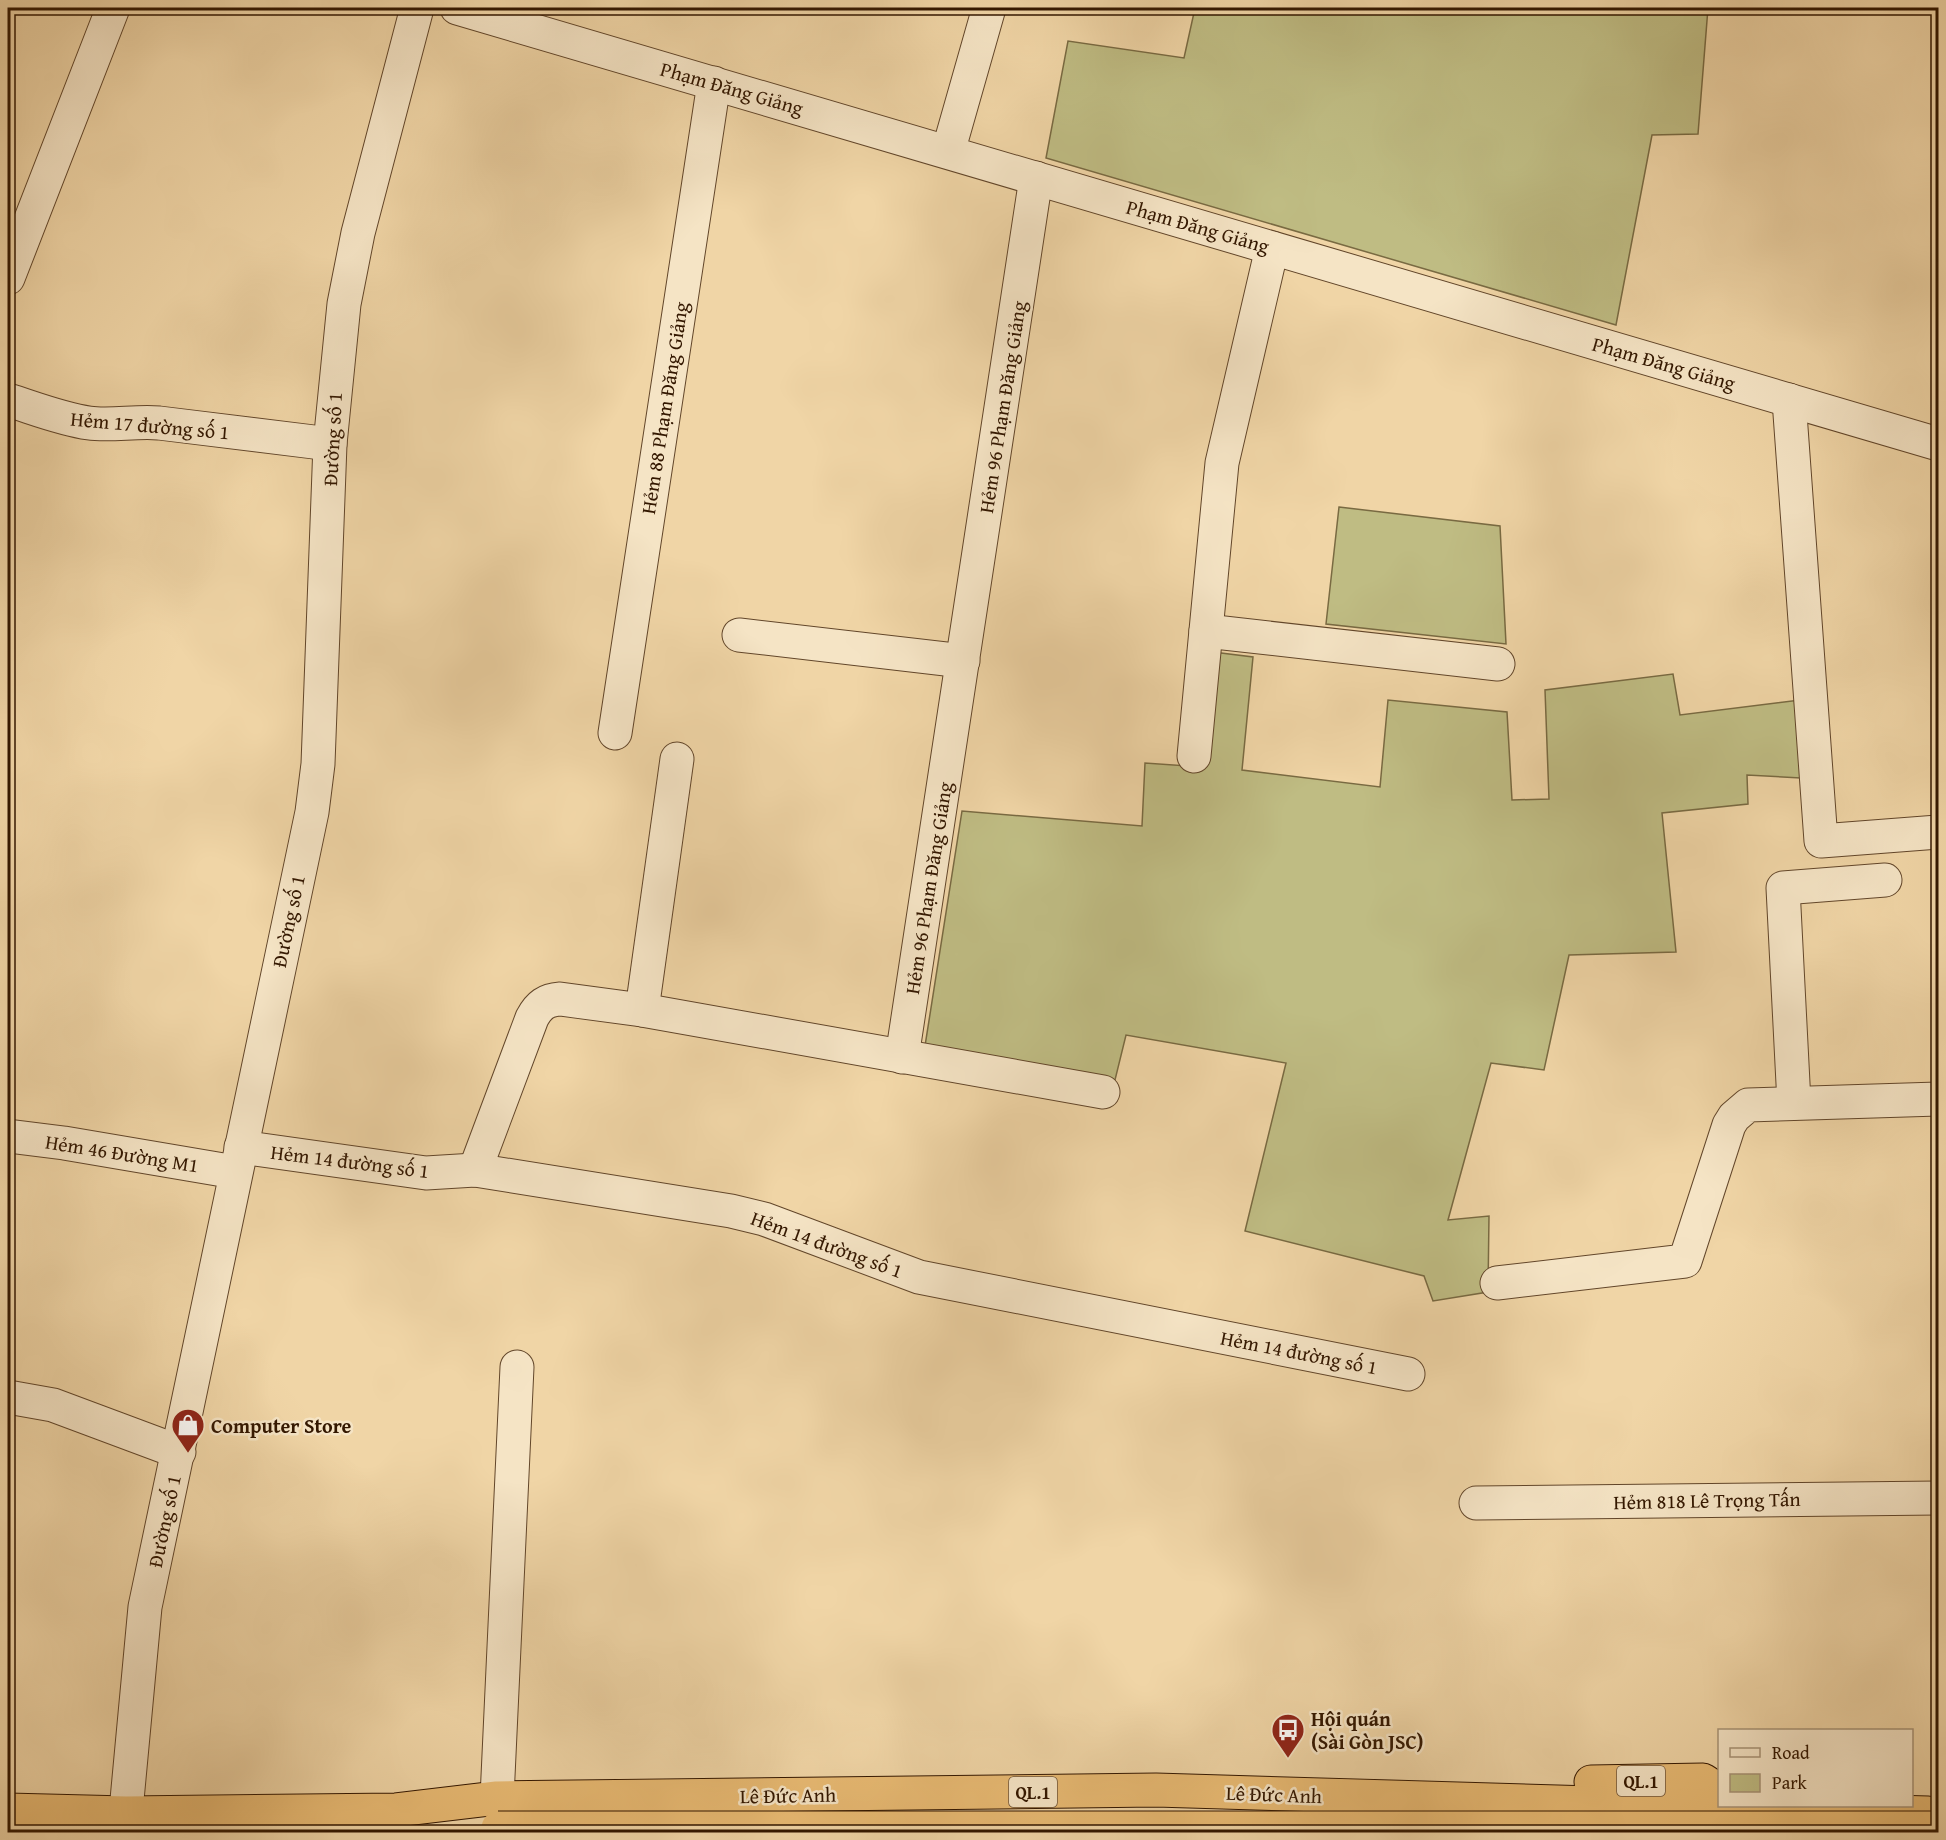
<svg xmlns="http://www.w3.org/2000/svg" width="1946" height="1840" font-family="'Gentium Book Plus',serif">
  <style>
    .green { fill: #bfbc83; stroke: #796a42; stroke-width: 1.5 }
    .lines { fill: none; stroke-linecap: round; stroke-linejoin: round }
    .minor-casing { stroke: #62462a; stroke-width: 35 }
    .highway-casing { stroke: #331700; stroke-width: 35 }
    .minor { stroke: #f5e4c5; stroke-width: 33 }
    .highway { stroke: #e8ba73; stroke-width: 33 }
    .highway-bridge-casing { stroke: #331700; stroke-width: 35; stroke-linecap: butt }
    .highway-bridge { stroke: #e8ba73; stroke-width: 33 }
    .labels { text-anchor: middle; dominant-baseline: central; stroke-width: 5; stroke-linejoin: round; paint-order: stroke }
    .shield { fill: #f5e4c5; stroke: #6d543b; stroke-width: 1.5 }
    .shield-label { font-size: 18px; font-weight: bold; fill: #331700 }
    .street-label { font-size: 20px; fill: #331700; stroke: #f5e4c5 }
    .poi-label { font-size: 20px; font-weight: bold; fill: #331700; stroke: #f5e4c5; text-anchor: start }
  </style>
  <rect width="100%" height="100%" fill="#f0d5a6"/>
  <filter id="stains"><feTurbulence type="fractalNoise" baseFrequency=".00333" numOctaves="4"/><feColorMatrix values="0 0 0 0 .2 0 0 0 0 .09 0 0 0 0 .02 0 0 0 .5 -.17"/></filter>
  <radialGradient id="worn" r=".72"><stop offset=".6" stop-color="#630" stop-opacity="0"/><stop offset="1" stop-color="#630" stop-opacity=".3"/></radialGradient>
  <g class="green">
    <polygon points="1195,8 1708,8 1698,134 1652,135 1616,325 1046,158 1068,41 1184,58"/>
    <polygon points="1339,507 1500,526 1506,644 1326,624"/>
    <polygon points="1213,652 1253,657 1242,770 1380,787 1388,700 1507,712 1512,800 1549,799 1545,690 1673,674 1680,715 1824,697 1819,779 1747,775 1748,804 1662,813 1676,952 1569,955 1544,1070 1491,1063 1448,1220 1489,1216 1488,1292 1433,1301 1424,1276 1245,1231 1286,1063 1126,1035 1115,1080 925,1046 962,811 1142,826 1145,763 1202,767"/>
  </g>
  <g class="lines">
    <g class="minor-casing">
      <g id="minor">
        <polyline points="457,8 1938,444"/>
        <polyline points="948,152 989,8"/>
        <polyline points="8,278 113,8"/>
        <path d="M8 400C34 408 61 419 89 423 109 426 137 421 159 423L330 444"/>
        <polyline points="1789,400 1821,841 1938,832"/>
        <polyline points="1206,631 1498,664"/>
        <polyline points="739,635 963,661"/>
        <polyline points="615,733 714,83"/>
        <polyline points="1194,756 1222,463 1272,248"/>
        <polyline points="642,1010 677,759"/>
        <polyline points="902,1057 1036,178"/>
        <polyline points="1794,1103 1783,888 1885,880"/>
        <polyline points="8,1136 64,1143 235,1172"/>
        <polyline points="241,1147 426,1173 475,1170 731,1211 764,1219 919,1277 1408,1374"/>
        <path d="M475 1170 532 1018C539 1005 546 1000 560 999L642 1010 1103 1092"/>
        <polyline points="1497,1283 1685,1261 1729,1125 1734,1117 1748,1105 1938,1099"/>
        <polyline points="8,1397 53,1405 179,1452"/>
        <polyline points="1476,1503 1938,1498"/>
        <polyline points="497,1798 517,1367"/>
        <polyline points="124,1832 145,1607 312,812 318,764 330,444 344,304 358,233 417,8"/>
      </g>
    </g>
    <g class="highway-casing">
      <g id="highway">
        <polyline points="1591,1782 1703,1780 1720,1791"/>
        <polyline points="8,1810 126,1813 396,1810 497,1798 1156,1790 1928,1813"/>
      </g>
    </g>
    <use href="#minor" class="minor"/>
    <use href="#highway" class="highway"/>
    <g class="highway-bridge-casing">
      <polyline id="highway-bridge" points="498,1828 1938,1828"/>
    </g>
    <use href="#highway-bridge" class="highway-bridge"/>
  </g>
  <defs>
    <g id="shop-pin" transform="scale(1.725)"><path d="M0 17L-7.5 6A9.5 9.5 0 1 1 7.5 6Z" fill="#8f2418" stroke="#f5e4c5"/><path d="M-5-2.5h2.3a2.7 3.5 0 0 1 5.4 0H5L5.5 6h-11ZM-1.5-2.5h3a1.5 2.3 0 0 0-3 0Z" fill="#fff"/></g>
    <g id="bus-pin" transform="scale(1.725)"><path d="M0 17L-7.5 6A9.5 9.5 0 1 1 7.5 6Z" fill="#8f2418" stroke="#f5e4c5"/><path d="M-5-6H5V4H4V6H2V4H-2V6H-4V4H-5ZM-3.5-4V0h7V-4ZM-3.5 1.2v1.5H-2V1.2ZM2 1.2v1.5H3.5V1.2Z" fill="#fff"/></g>
  </defs>
  <g fill-rule="evenodd">
    <use href="#shop-pin" x="188" y="1425"/>
    <use href="#bus-pin" x="1288" y="1730"/>
  </g>
  <g class="labels">
    <g class="shield">
      <rect x="1617" y="1766" width="48" height="30" rx="4.5"/>
      <rect x="1009" y="1777" width="48" height="30" rx="4.5"/>
    </g>
    <g class="shield-label">
      <text x="1641" y="1781">QL.1</text>
      <text x="1033" y="1792">QL.1</text>
    </g>
    <g class="street-label">
      <text transform="translate(732 88) rotate(16)">Phạm Đăng Giảng</text>
      <text transform="translate(1198 226) rotate(16)">Phạm Đăng Giảng</text>
      <text transform="translate(1664 363) rotate(16)">Phạm Đăng Giảng</text>
      <text transform="translate(1002 407) rotate(-81)">Hẻm 96 Phạm Đăng Giảng</text>
      <text transform="translate(664 408) rotate(-81)">Hẻm 88 Phạm Đăng Giảng</text>
      <text transform="translate(150 425) rotate(5)">Hẻm 17 đường số 1</text>
      <text transform="translate(332 439) rotate(-87)">Đường số 1</text>
      <text transform="translate(928 888) rotate(-81)">Hẻm 96 Phạm Đăng Giảng</text>
      <text transform="translate(288 921) rotate(-78)">Đường số 1</text>
      <text transform="translate(122 1153) rotate(9)">Hẻm 46 Đường M1</text>
      <text transform="translate(350 1161) rotate(7)">Hẻm 14 đường số 1</text>
      <text transform="translate(827 1244) rotate(20)">Hẻm 14 đường số 1</text>
      <text transform="translate(1299 1352) rotate(11)">Hẻm 14 đường số 1</text>
      <text transform="translate(1707 1500) rotate(-1)">Hẻm 818 Lê Trọng Tấn</text>
      <text transform="translate(164 1521) rotate(-78)">Đường số 1</text>
      <text transform="translate(1274 1794) rotate(2)">Lê Đức Anh</text>
      <text transform="translate(788 1795) rotate(-1)">Lê Đức Anh</text>
    </g>
    <g class="poi-label">
      <text x="211" y="1425">Computer Store</text>
      <text x="1311" y="1718">Hội quán<tspan x="1311" dy="23">(Sài Gòn JSC)</tspan></text>
    </g>
  </g>
  <rect width="1946" height="1840" fill="none" stroke="#f0d5a6" stroke-width="30"/>
  <rect x="9" y="9" width="1928" height="1822" fill="none" stroke="#331700" stroke-width="3"/>
  <rect x="15" y="15" width="1916" height="1810" fill="none" stroke="#331700" stroke-width="1.5"/>
  <rect x="1718" y="1729" width="195" height="78" fill="#f5e4c5" stroke="#a79276" stroke-width="1.5"/>
  <rect x="1730" y="1748" width="30" height="9" fill="#f5e4c5" stroke="#a79276" stroke-width="1.5"/>
  <text x="1772" y="1759" font-size="18" fill="#331700">Road</text>
  <rect x="1730" y="1774" width="30" height="18" fill="#bfbc83" stroke="#a79276" stroke-width="1.5"/>
  <text x="1772" y="1789" font-size="18" fill="#331700">Park</text>
  <rect width="100%" height="100%" filter="url(#stains)"/>
  <rect width="100%" height="100%" fill="url(#worn)"/>
</svg>
